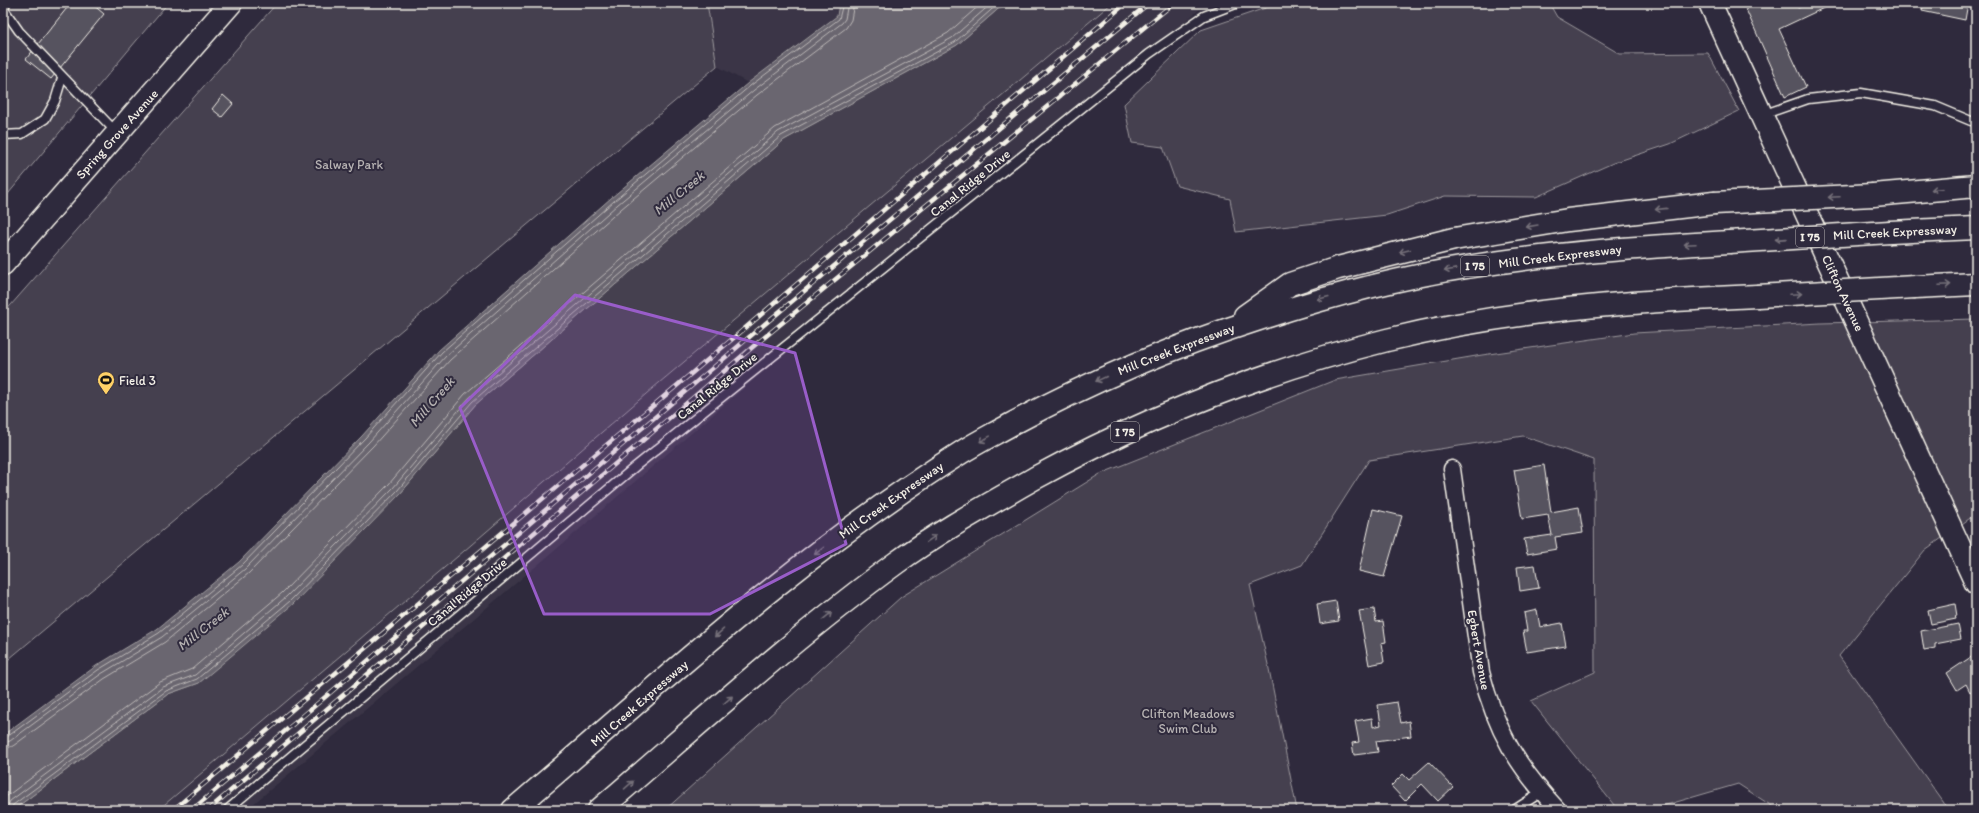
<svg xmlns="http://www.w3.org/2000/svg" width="1979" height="813" font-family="Itim,sans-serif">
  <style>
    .built { fill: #3b3647 }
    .green { fill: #454050; stroke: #9c989c }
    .water { fill: #6a6670; stroke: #a19ea0 }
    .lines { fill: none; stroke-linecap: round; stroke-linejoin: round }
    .shore { stroke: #bdb9b8; stroke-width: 1 }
    .building { fill: #56525f; stroke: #f4f1e8 }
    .lane-casing { stroke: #f4f1e8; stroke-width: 11 }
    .street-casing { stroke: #f4f1e8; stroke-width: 19 }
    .secondary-casing { stroke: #f4f1e8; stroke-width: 25 }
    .highway-casing { stroke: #f4f1e8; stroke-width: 25 }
    .lane { stroke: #2f2a3d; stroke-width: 8 }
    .street { stroke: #2f2a3d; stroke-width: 16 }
    .secondary { stroke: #2f2a3d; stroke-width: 22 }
    .highway { stroke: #2f2a3d; stroke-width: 22 }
    .rail-casing { stroke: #f4f1e8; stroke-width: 4.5 }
    .rail { stroke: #2f2a3d; stroke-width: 3; stroke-dasharray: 9; stroke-linecap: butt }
    .highway-bridge-casing { stroke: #f4f1e8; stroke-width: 25; stroke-linecap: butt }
    .highway-bridge { stroke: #2f2a3d; stroke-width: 22 }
    .oneway { stroke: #747079 }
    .marked { fill: #995dc9; fill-opacity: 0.2; stroke: #995dc9; stroke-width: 3; stroke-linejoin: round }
    .labels { text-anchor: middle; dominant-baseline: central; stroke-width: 4; stroke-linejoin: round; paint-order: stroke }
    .shield { fill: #2f2a3d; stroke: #b9b5b5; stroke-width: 1 }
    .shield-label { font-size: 12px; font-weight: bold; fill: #f4f1e8 }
    .street-label { font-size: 13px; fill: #f4f1e8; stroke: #2f2a3d }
    .park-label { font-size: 13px; fill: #b7b3b3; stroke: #2f2a3d }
    .poi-label { font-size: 13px; fill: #f4f1e8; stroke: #2f2a3d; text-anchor: start }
    .water-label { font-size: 14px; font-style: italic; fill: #b6b2b2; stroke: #2f2a3d }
  </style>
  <rect width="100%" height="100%" fill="#2f2a3d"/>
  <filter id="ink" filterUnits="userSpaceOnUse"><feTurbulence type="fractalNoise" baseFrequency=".025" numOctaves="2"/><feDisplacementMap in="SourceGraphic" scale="8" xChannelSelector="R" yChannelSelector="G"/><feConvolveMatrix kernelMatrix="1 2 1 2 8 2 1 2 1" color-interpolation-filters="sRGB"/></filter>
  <g filter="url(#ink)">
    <g class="built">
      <polygon points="707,3 839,3 837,16 748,83 717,66"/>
      <polygon points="1112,3 1191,3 1201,8 940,230 759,375 553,552 246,810 158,810 464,551 653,388"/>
    </g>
    <g class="green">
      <polygon points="3,3 168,3 3,200"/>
      <polygon points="277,3 707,3 717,66 3,664 3,314"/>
      <polygon points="1005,3 1112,3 653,388 464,551 158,810 13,810 168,694 199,683 400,494 475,405 784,140 957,45"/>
      <polygon points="1280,3 1549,3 1557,17 1620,54 1708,53 1739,111 1670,144 1613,163 1536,197 1445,196 1387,215 1236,232 1230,199 1177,186 1163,147 1132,143 1124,104 1201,30"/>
      <polygon points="1976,319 1976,514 1925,550 1839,656 1944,803 1946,810 1778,810 1738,784 1649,810 1618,810 1531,701 1595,672 1594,460 1523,436 1369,460 1302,565 1250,585 1269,669 1297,810 665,810 901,597 1100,474 1335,380 1482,355 1634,333 1821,323"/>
    </g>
    <polygon class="water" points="839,3 1005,3 957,45 784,140 475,405 400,494 293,604 199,683 168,694 13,810 3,810 3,735 96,666 157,629 239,562 362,436 439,350 611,198 748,83 837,16"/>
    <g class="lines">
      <g class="shore">
        <polyline points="3,738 7,737 98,670 159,633 242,565 365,438 442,352 614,201 750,86 839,19 843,3"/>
        <polyline points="3,743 10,741 101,674 162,637 245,569 369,442 446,356 617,205 754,90 842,23 845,19 848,3"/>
        <polyline points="3,749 13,746 104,679 165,642 249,573 373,446 450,360 621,209 757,95 846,28 851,20 854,3"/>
        <polyline points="3,799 160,682 192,669 282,593 389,484 465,394 775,128 948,33 982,3"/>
        <polyline points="6,810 10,801 163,687 195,675 286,597 393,488 469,398 778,132 952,38 992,3"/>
        <polyline points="11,810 13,805 166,691 197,679 290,601 397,491 472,402 781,136 955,42 999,3"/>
      </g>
    </g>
    <g class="building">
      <polygon points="71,3 91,3 104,14 51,79 26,59"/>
      <polygon points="1749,3 1769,3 1770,7 1780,3 1796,3 1798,8 1809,3 1827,3 1828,6 1779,29 1806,87 1785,97 1744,5"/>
      <polygon points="1924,3 1968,3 1965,20 1922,11"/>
      <polygon points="223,95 233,104 222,117 212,109"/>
      <polygon points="1544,465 1551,512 1579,507 1583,533 1555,537 1557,549 1527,554 1524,539 1552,535 1548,515 1522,519 1514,470"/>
      <polygon points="1373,509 1402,516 1384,577 1359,571"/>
      <polygon points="1535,565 1539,588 1520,591 1517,567"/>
      <polygon points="1336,601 1339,621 1320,624 1317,604"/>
      <polygon points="1955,604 1957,616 1955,616 1956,619 1931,624 1928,610"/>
      <polygon points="1374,609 1376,622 1383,621 1386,642 1381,643 1384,662 1369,665 1359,611"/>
      <polygon points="1537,610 1540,627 1562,623 1566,646 1527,652 1523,631 1527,631 1524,613"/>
      <polygon points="1958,624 1961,639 1935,644 1935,648 1924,650 1921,631"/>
      <polygon points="1971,657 1976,664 1976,688 1970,692 1966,684 1957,690 1947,673"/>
      <polygon points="1397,702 1401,723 1409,721 1411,736 1376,741 1378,752 1354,755 1352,743 1359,742 1355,721 1372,718 1373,727 1381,725 1378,705"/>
      <polygon points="1429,762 1453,787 1438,801 1422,784 1405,801 1391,786 1403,774 1409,780"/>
    </g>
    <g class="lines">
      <g class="lane-casing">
        <g id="lane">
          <polyline points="3,8 19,31 117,133"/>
          <polyline points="1762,115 1808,99 1861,93 1935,106 1971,121"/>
          <polyline points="3,135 22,134 45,119 55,101 62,78"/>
          <polyline points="227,810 636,466 1149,54 1204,16 1238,3"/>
          <polyline points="1514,810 1542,792"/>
        </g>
      </g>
      <g class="street-casing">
        <path id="street" d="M1452 469 1481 672C1496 731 1517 766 1558 810"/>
      </g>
      <g class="secondary-casing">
        <g id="secondary">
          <polyline points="1710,3 1976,583"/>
          <polyline points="3,264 231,3"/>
        </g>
      </g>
      <g class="highway-casing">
        <g id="highway">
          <polyline points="1873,195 1976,186"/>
          <polyline points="1890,232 1976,228"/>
          <polyline points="1915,287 1976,284"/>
          <polyline points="1245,316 1290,284 1338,268 1454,239 1568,220 1714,203"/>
          <path d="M513 810C658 686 799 554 962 452 978 442 994 434 1010 425 1091 381 1171 347 1259 319 1326 297 1396 278 1467 267 1554 253 1641 247 1729 242"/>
          <path d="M599 810C697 726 792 639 896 563 940 531 988 505 1035 478 1147 417 1264 371 1387 340 1508 310 1633 301 1757 296"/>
        </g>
      </g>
      <use href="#lane" class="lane"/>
      <use href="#street" class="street"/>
      <use href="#secondary" class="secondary"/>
      <use href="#highway" class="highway"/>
      <g class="rail-casing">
        <g id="rail">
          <polyline points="173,810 743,330 1126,3"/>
          <polyline points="192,810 754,333 1149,3"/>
          <polyline points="208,810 755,345 1174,3"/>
        </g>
      </g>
      <use href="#rail" class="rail"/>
      <g class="highway-bridge-casing">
        <g id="highway-bridge">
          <polyline points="1714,203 1873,195"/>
          <polyline points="1729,242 1890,232"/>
          <polyline points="1757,296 1915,287"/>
        </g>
      </g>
      <use href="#highway-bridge" class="highway-bridge"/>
    </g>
    <defs><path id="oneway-shaft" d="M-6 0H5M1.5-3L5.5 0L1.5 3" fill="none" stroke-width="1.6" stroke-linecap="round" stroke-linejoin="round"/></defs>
    <g class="oneway">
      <use href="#oneway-shaft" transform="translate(1937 189) rotate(175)"/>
      <use href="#oneway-shaft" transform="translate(1834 197) rotate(177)"/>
      <use href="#oneway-shaft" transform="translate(1661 209) rotate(174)"/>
      <use href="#oneway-shaft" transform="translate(1532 226) rotate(170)"/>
      <use href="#oneway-shaft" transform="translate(1781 239) rotate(176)"/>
      <use href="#oneway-shaft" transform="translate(1690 244) rotate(177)"/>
      <use href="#oneway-shaft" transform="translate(1405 251) rotate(166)"/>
      <use href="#oneway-shaft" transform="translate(1450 270) rotate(169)"/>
      <use href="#oneway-shaft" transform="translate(1945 285) rotate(-3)"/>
      <use href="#oneway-shaft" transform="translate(1796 294) rotate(-3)"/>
      <use href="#oneway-shaft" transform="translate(1323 298) rotate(166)"/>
      <use href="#oneway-shaft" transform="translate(1101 379) rotate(155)"/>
      <use href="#oneway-shaft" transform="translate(985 439) rotate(151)"/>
      <use href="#oneway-shaft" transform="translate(931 539) rotate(-34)"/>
      <use href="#oneway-shaft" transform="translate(819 551) rotate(142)"/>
      <use href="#oneway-shaft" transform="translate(827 616) rotate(-39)"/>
      <use href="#oneway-shaft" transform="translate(719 633) rotate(139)"/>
      <use href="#oneway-shaft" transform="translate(728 700) rotate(-41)"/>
      <use href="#oneway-shaft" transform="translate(629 785) rotate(-41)"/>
    </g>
  </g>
  <path class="marked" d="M575 295 795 353 846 544 710 614H544L460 408Z"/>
  <defs>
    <g id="stadium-pin" transform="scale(0.9)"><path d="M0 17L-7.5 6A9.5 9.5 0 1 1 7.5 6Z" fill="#ffd166" stroke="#2f2a3d"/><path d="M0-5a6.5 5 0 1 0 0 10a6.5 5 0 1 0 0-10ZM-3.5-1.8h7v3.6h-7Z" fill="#111"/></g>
  </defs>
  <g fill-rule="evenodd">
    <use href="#stadium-pin" x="106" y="380"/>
  </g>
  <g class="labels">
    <g class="shield">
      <rect x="1796" y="227" width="28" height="20" rx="3"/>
      <rect x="1461" y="256" width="28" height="20" rx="3"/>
      <rect x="1111" y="422" width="28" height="20" rx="3"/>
    </g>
    <g class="shield-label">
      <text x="1810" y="237">I 75</text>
      <text x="1475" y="266">I 75</text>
      <text x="1125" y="432">I 75</text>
    </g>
    <g class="street-label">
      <text transform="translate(117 134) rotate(-48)">Spring Grove Avenue</text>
      <text transform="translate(970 183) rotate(-39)">Canal Ridge Drive</text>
      <text transform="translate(1895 232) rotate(-3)">Mill Creek Expressway</text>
      <text transform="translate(1560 256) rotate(-7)">Mill Creek Expressway</text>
      <text transform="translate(1843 293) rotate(65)">Clifton Avenue</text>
      <text transform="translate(1176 349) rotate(-21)">Mill Creek Expressway</text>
      <text transform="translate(717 386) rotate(-39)">Canal Ridge Drive</text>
      <text transform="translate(891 500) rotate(-35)">Mill Creek Expressway</text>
      <text transform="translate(467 592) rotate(-40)">Canal Ridge Drive</text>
      <text transform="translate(1479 650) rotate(80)">Egbert Avenue</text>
      <text transform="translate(639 703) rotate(-41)">Mill Creek Expressway</text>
    </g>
    <g class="park-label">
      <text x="349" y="164">Salway Park</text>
      <text x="1188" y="713">Clifton Meadows<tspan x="1188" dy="15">Swim Club</tspan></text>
    </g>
    <g class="poi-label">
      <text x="119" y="380">Field 3</text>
    </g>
    <g class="water-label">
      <text transform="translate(679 193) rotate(-39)">Mill Creek</text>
      <text transform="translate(432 402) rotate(-49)">Mill Creek</text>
      <text transform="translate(203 629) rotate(-38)">Mill Creek</text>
    </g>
  </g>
  <rect width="1979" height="813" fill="none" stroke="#2f2a3d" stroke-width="16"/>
  <rect x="8" y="8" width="1963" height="797" fill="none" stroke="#f4f1e8" stroke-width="1.5" filter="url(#ink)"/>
</svg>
